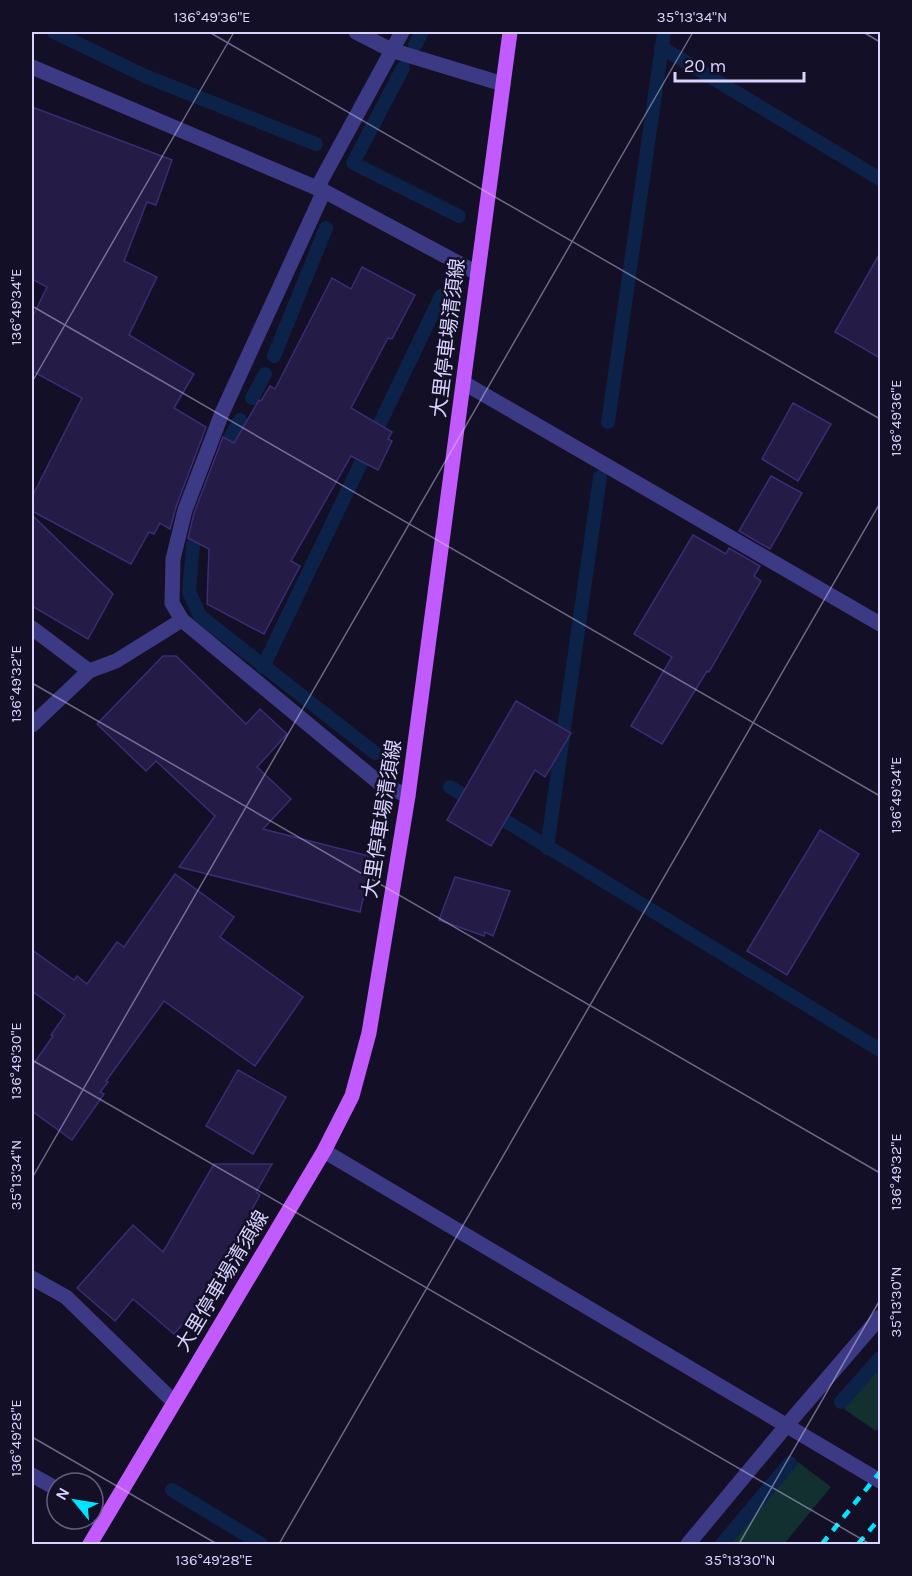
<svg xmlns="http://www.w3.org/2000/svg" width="912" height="1576" font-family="Karla,'Noto Sans JP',sans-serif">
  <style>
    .green { fill: #12302f }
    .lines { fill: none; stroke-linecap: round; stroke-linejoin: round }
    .stream { stroke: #0c2248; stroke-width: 14 }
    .building { fill: #241b47; stroke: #3b2d73; stroke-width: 1.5 }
    .minor { stroke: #3d3a85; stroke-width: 15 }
    .major { stroke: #c25bff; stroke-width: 15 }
    .rail { stroke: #00e5ff; stroke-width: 4.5; stroke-dasharray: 9 8; stroke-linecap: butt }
    .ticks { fill: none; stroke: #d9d4ff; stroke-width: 1.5; stroke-opacity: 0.45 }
    .labels { text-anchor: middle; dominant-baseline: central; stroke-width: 5; stroke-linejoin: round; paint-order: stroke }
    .street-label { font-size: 20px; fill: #d9d4ff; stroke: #130f26 }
    .neatline { fill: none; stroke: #d9d4ff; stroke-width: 2 }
    .ticks-label { font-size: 15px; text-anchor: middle; fill: #d9d4ff }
  </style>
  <rect width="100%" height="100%" fill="#130f26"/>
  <g class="green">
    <polygon points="880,1367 880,1426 876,1431 844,1409"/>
    <polygon points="798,1462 831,1487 784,1544 729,1544"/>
  </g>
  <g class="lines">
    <g class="stream">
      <polyline points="54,32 145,76 316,144"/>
      <polyline points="415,45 422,32"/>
      <polyline points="661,47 880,179"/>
      <polyline points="403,68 353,163 459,216"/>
      <polyline points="274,356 326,228"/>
      <polyline points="252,398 265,374"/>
      <polyline points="608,422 664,32"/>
      <polyline points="223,456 229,440 240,420"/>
      <polyline points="199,526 193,545 189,592 200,616 375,753"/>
      <polyline points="263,667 441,296"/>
      <polyline points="450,787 880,1050"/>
      <polyline points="547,848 600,477"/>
      <polyline points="841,1402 880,1358"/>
      <polyline points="172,1490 261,1544"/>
      <polyline points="722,1544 790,1463"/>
    </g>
  </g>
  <g class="building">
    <polygon points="32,107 172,160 156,205 147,202 124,261 157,277 129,335 194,374 174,408 206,427 176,507 170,529 160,523 154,534 149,532 131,564 32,511 32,497 82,398 32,371 32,318 47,287 32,279"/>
    <polygon points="880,253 880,358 835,332"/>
    <polygon points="362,267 415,295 392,339 388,338 351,408 392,432 388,439 392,441 378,470 351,456 291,561 300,566 264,634 207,604 209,549 188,538 194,513 223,437 234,443 259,400 261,401 270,386 275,389 332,278 351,289"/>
    <polygon points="793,403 831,424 798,481 762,459"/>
    <polygon points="771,476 802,493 770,549 739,531"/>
    <polygon points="32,515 113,594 88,639 32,606"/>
    <polygon points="693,535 726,554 729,548 760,566 754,576 761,581 709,672 707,671 662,744 631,726 672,657 634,634"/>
    <polygon points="163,656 176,656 246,724 260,709 287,734 257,767 291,799 263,829 373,857 360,912 179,867 215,816 156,761 146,771 97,724"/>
    <polygon points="516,701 571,733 545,777 535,770 491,846 447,820"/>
    <polygon points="820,830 859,854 787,975 747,951"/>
    <polygon points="175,874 234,917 220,937 303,997 255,1066 164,1001 106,1081 108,1082 100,1092 104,1094 72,1140 32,1111 32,1066 53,1036 51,1035 65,1015 32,991 32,950 74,980 77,976 87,984 117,942 124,947"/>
    <polygon points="455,877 510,891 493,936 485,932 484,936 439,920"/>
    <polygon points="238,1070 286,1097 253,1154 206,1126"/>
    <polygon points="214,1164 272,1164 256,1192 260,1195 251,1211 256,1214 214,1288 174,1334 133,1299 115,1321 77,1288 133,1225 163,1252"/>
  </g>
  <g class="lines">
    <g class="minor">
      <polyline points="356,32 391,50 503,84"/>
      <polyline points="32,67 324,191 477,273"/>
      <polyline points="317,188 402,32"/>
      <polyline points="464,383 880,624"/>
      <polyline points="182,620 172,603 173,559 185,510 222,413 324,191"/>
      <polyline points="32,628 89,671 116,661 182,620 378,782 408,796"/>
      <polyline points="32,725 89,671"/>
      <polyline points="324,1151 880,1481"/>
      <polyline points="32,1278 66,1297 174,1402"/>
      <polyline points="32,1475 57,1489"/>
      <polyline points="93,1510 106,1517"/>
      <polyline points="688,1544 787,1425 880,1317"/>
    </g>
    <polyline class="major" points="90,1544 324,1151 352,1096 369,1033 408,796 510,32"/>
    <g class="rail">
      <polyline points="822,1544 880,1472"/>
      <polyline points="858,1544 880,1518"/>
    </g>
  </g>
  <path class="ticks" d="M209 32 880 419M863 32 880 42M32 306 880 796M32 382 234 32M32 683 880 1173M32 1060 870 1544M32 1178 693 32M32 1437 217 1544M279 1544 880 503M739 1544 880 1300"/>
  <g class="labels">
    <g class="street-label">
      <text transform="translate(448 338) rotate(-83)">大里停車場清須線</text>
      <text transform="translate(382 819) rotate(-81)">大里停車場清須線</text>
      <text transform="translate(222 1281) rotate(-59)">大里停車場清須線</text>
    </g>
  </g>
  <rect width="912" height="1576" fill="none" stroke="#130f26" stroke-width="66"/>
  <g transform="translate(75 1501) rotate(300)"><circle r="28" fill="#130f26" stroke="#625e7d" stroke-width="1.5"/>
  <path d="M0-4.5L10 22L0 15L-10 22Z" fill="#00e5ff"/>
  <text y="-9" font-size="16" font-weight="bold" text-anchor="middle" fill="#d9d4ff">N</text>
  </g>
  <path d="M675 72v9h129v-9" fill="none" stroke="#d9d4ff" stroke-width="3"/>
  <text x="684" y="72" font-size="18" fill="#d9d4ff" stroke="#130f26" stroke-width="4.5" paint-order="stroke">20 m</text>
  <rect x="33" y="33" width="846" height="1510" class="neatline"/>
  <g class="ticks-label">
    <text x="212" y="22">136°49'36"E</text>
    <text x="692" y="22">35°13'34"N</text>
    <text transform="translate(16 307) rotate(-90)" y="5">136°49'34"E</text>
    <text transform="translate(896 418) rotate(-90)" y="5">136°49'36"E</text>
    <text transform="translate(16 684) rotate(-90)" y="5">136°49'32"E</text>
    <text transform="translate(896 795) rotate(-90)" y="5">136°49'34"E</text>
    <text transform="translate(16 1061) rotate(-90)" y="5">136°49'30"E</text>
    <text transform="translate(896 1172) rotate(-90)" y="5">136°49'32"E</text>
    <text transform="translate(16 1175) rotate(-90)" y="5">35°13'34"N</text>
    <text transform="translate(896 1302) rotate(-90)" y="5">35°13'30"N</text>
    <text transform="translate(16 1438) rotate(-90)" y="5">136°49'28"E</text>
    <text x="214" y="1565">136°49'28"E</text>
    <text x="740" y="1565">35°13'30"N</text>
  </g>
</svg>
